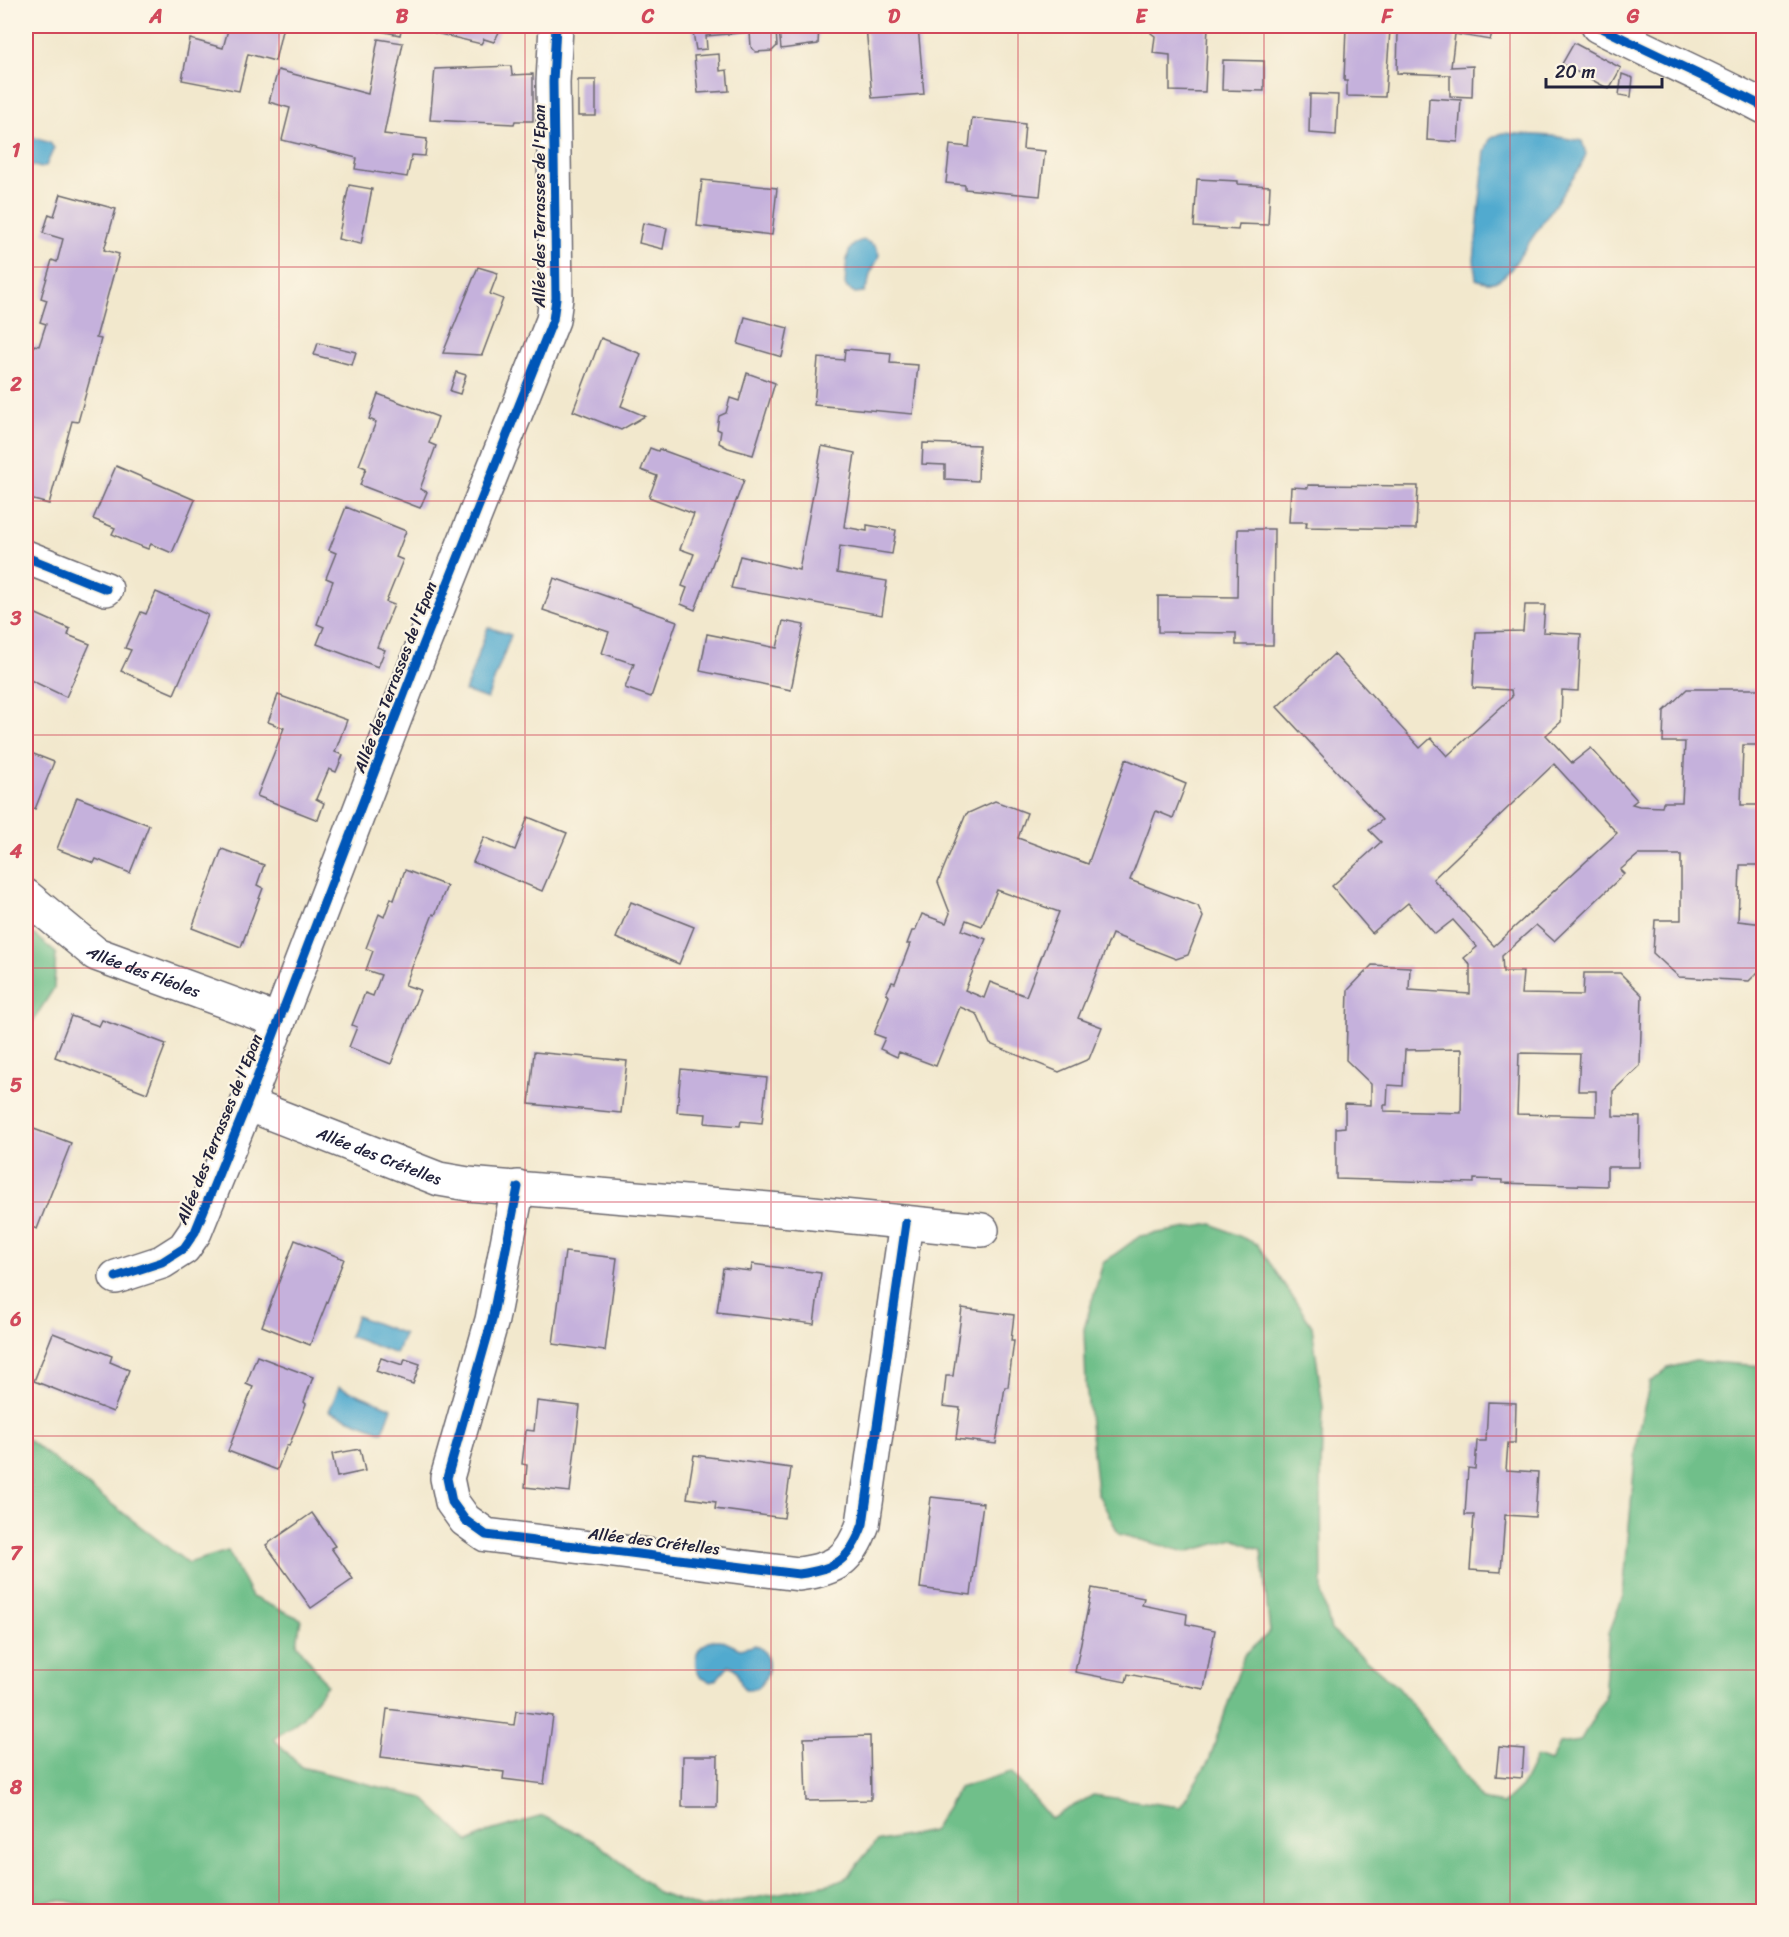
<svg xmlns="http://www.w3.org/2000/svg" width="1789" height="1937" font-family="Sriracha,sans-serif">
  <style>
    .forest { fill: #70bf8a; stroke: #497062; stroke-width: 1.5 }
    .water { fill: #51aacf; stroke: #3a6685; stroke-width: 1.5 }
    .building { fill: #c5b1dc; fill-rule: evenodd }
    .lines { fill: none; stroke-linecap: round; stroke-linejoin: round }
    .minor-casing { stroke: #6b676e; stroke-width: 36 }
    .minor { stroke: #fff; stroke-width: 33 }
    .cycleway-casing { stroke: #fcf5e5; stroke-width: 13 }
    .cycleway { stroke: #0057b8; stroke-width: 9 }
    .grid { fill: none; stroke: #d1495b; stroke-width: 1.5; stroke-opacity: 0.55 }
    .labels { text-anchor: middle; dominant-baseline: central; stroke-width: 4.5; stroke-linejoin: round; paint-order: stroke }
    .street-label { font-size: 16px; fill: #22223b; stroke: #fcf5e5 }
    .neatline { fill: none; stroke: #d1495b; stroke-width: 2 }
    .grid-label { font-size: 20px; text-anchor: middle; font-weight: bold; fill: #d1495b }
  </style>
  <rect width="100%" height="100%" fill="#fcf5e5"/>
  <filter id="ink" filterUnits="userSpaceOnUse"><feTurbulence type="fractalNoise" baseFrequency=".0167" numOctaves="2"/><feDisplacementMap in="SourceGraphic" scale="12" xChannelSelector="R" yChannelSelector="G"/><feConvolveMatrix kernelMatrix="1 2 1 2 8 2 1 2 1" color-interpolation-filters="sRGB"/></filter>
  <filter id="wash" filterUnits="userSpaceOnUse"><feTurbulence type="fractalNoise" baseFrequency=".008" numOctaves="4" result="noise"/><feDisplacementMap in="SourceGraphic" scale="24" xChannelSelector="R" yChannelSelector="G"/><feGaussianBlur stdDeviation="1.35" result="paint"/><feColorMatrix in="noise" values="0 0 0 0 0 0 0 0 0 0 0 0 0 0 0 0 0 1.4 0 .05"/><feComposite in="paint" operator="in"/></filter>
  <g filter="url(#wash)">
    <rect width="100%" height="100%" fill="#f2e8cd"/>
    <g class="forest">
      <polygon points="26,928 56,953 54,988 26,1032"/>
      <path d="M1212 1224 1257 1244 1312 1326 1323 1407 1321 1472 1322 1596 1331 1630 1398 1687 1451 1756 1481 1800 1503 1804 1521 1787 1536 1757 1550 1762 1559 1744 1580 1741 1604 1699 1609 1633 1623 1596 1637 1436 1650 1383 1668 1368 1695 1361 1763 1366V1911L106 1912C79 1904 48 1891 26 1911V1438L188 1563 228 1551 252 1597 301 1619 297 1644 327 1685 302 1718 274 1739 301 1767 423 1798 469 1842 490 1831 543 1816 597 1843 660 1894 702 1908 833 1883 847 1877 876 1842 932 1831 959 1788 1011 1772 1051 1819 1093 1795 1180 1807 1209 1761 1244 1655 1270 1632 1261 1550 1234 1539 1186 1552 1119 1534 1097 1492 1086 1384 1084 1329 1103 1263 1140 1236Z"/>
    </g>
    <g class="water">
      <path d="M1502 133 1552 136 1582 141 1586 154 1580 168 1511 269C1499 282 1493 286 1476 279L1474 260 1485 151 1490 139Z"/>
      <polygon points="26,135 50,143 54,148 46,166 41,168 26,164"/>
      <path d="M864 240 875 246 879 254 878 259 870 274 868 285 864 292 855 293 847 288 845 284C847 268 843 243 864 240Z"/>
      <polygon points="488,627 511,635 487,699 465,691"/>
      <polygon points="357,1316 404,1334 396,1354 349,1336"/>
      <polygon points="339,1387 392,1408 383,1432 329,1411"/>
      <path d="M715 1640H721L740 1649 755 1645C777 1653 770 1692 745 1690 737 1682 741 1669 729 1665L717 1679 711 1682 701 1678C690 1662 696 1644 715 1640Z"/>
    </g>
    <g id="blocks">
      <g class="building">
        <polygon points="229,26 283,26 275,61 248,54 239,91 182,80 190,39 223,48"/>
        <polygon points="381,26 402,26 400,35 380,31"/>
        <polygon points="407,26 502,26 494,42 484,39 481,44"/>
        <polygon points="692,26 819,26 818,44 781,49 779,30 776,30 777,46 772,51 756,52 751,47 750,32 706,36 707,49 696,50"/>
        <polygon points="866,26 918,26 924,94 872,98"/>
        <polygon points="1150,26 1208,26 1205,92 1170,91 1170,55 1153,53 1155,36 1151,33"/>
        <polygon points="1346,26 1494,26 1490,40 1455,34 1451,67 1473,66 1472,97 1450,96 1450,75 1397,73 1398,30 1390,30 1385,97 1347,96 1347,81 1344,81"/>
        <polygon points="378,39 403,43 384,134 427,139 425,156 412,155 407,177 355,169 357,158 282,140 290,108 269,102 278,70 368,94"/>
        <polygon points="1574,43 1621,68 1609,89 1562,64"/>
        <polygon points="719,54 720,71 727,70 729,91 698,93 694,56"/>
        <polygon points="1223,60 1264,61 1264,91 1222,90"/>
        <polygon points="511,66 512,75 533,74 533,121 515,121 514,124 430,120 435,69"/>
        <polygon points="1622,74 1633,78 1631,97 1619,95"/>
        <rect x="578" y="80" width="18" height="36"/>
        <polygon points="1310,94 1338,95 1336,135 1309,133"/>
        <polygon points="1429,98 1461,100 1458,142 1427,140"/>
        <polygon points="972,118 1025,124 1023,149 1045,151 1040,196 965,189 965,185 946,183 950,145 969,147"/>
        <polygon points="1197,179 1238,181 1238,184 1270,186 1268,225 1239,224 1238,230 1194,227"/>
        <polygon points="702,180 777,188 772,235 697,226"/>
        <polygon points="349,185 372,189 361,244 338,239"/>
        <polygon points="61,194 116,209 104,250 119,254 96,338 101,339 78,422 72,421 49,504 26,498 26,397 29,384 26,384 26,375 34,345 39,346 46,324 40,322 47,300 41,298 52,260 57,262 63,239 43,233 49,214 54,216"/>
        <polygon points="643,223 667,228 663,249 639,243"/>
        <polygon points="478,267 498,273 490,294 503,299 482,355 443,353"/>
        <polygon points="745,317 788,328 782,357 738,344"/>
        <polygon points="601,338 641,354 621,406 645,416 621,430 573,411"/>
        <polygon points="318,343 356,352 352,365 314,355"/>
        <polygon points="845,349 891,353 890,363 918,365 913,414 814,405 818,358 844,360"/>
        <polygon points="456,372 466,375 460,394 450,391"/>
        <polygon points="747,373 775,383 753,455 728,448 719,443 721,431 717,429 719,416 726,413 730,398 739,401"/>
        <polygon points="378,394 438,417 429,443 436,446 420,489 427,492 420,508 360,485 366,468 359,465 376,422 369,419"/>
        <polygon points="923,443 979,445 978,481 945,479 945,465 922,464"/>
        <polygon points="822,446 855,453 844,527 867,531 867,525 896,530 892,554 840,546 837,573 887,581 882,615 731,588 740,556 799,570"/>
        <polygon points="650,448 658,451 659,449 744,480 695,610 681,604 687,588 682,586 694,554 680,549 694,514 649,497 657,476 641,470"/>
        <polygon points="116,466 195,500 172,553 151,544 148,549 130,542 112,534 115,528 93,519"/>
        <polygon points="1308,485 1418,486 1416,529 1306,527 1307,522 1289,522 1291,487 1308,488"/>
        <polygon points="346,507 406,531 396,557 403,560 386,602 394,605 377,647 385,650 378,667 317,644 324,627 317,624 333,581 326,578 336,553 329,550"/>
        <polygon points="1238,529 1274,529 1273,645 1236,645 1236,633 1158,632 1158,596 1237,597"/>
        <polygon points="554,578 677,621 651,697 625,688 634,664 602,653 609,632 543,610"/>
        <polygon points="156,592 208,615 174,694 121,671 131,650 125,648 141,612 146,614"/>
        <path d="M1525 605H1545L1543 632 1581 634 1578 691 1562 690 1561 722 1546 735 1572 763 1591 748 1637 800 1632 804 1639 806 1662 807 1663 802H1682L1685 742H1663L1664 711 1687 689H1758L1764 695V745H1743L1741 805H1764V865H1740L1738 921 1764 924V966L1749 981 1679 977 1653 953 1655 920H1681V855H1638L1620 870 1624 874 1554 941 1536 925 1502 956 1503 972H1523L1521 994 1583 995 1584 973H1620L1642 995 1640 1066 1613 1091V1116L1640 1117 1639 1167H1607V1186L1502 1183V1180L1474 1179V1183L1336 1179V1128L1345 1127V1104L1371 1105V1084L1346 1060 1348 990 1372 965 1410 967 1409 990 1470 994V965L1464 958 1477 947 1453 920 1435 934 1408 903 1372 933 1332 886 1381 842 1369 830 1382 820 1277 707 1334 654 1420 748 1431 738 1447 756 1512 697 1511 690 1473 688 1476 632 1523 631ZM1554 764 1617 833 1494 946 1433 879ZM1462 1049 1461 1113 1384 1111V1105H1387L1388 1085 1403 1086 1405 1050ZM1519 1053 1580 1054 1578 1091H1596V1116L1517 1114Z"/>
        <polygon points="34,613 70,629 68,635 90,644 66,697 26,678 26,616 32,619"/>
        <polygon points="783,621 804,625 791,690 700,671 707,634 777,648"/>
        <polygon points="278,695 347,720 335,752 343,755 336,772 329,769 316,799 324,803 318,820 257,796 284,728 268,722"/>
        <polygon points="26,751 54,762 35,809 26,805"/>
        <path d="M1126 759 1186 784 1173 818 1156 811 1130 880 1198 906 1203 917 1188 955 1176 959 1112 934 1078 1018 1102 1027 1089 1059 1059 1072 990 1044 977 1014 960 1007 936 1066 899 1052 897 1057 880 1049 885 1038 874 1034 889 996 886 994 892 982 895 983 910 944H907L912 931H915L922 914 946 923 950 913 938 882 966 814 995 801 1027 813 1018 838 1088 864ZM997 890 1059 912 1026 996 990 982 984 998 965 990 986 939 962 930 966 920 982 926Z"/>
        <polygon points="77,797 149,825 130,873 96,859 94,863 57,849"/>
        <polygon points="528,817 567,833 542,891 473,862 484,837 515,850"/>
        <polygon points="222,849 264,865 257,885 263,888 241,947 192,928"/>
        <polygon points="405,870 447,886 435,915 433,914 405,985 420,990 391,1064 349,1047 357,1027 352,1025 365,993 373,996 381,975 366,970 373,951 366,948 379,914 384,917 391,898 394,900"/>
        <polygon points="631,902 694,927 679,964 616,938"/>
        <polygon points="71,1016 99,1026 102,1020 166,1044 147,1093 55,1057"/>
        <polygon points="534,1052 627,1061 621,1113 529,1104"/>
        <polygon points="681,1069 767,1078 762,1123 741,1121 740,1126 705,1123 706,1114 677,1112"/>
        <polygon points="26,1126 71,1143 37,1229 26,1225"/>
        <polygon points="295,1240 344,1259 310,1345 262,1326"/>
        <polygon points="565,1252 617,1258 605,1351 553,1344"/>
        <polygon points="752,1264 821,1273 814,1324 717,1312 723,1268 751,1271"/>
        <polygon points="962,1308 1014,1315 1011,1341 1014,1341 1008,1387 1005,1387 996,1444 956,1439 960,1408 943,1406 946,1376 953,1376"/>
        <polygon points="53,1333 112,1356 110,1362 129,1370 113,1412 34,1381"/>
        <polygon points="257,1356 313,1377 304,1402 306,1404 289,1446 287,1445 277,1470 228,1451 253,1387 246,1384"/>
        <polygon points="381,1358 403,1365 405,1359 420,1364 413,1384 376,1371"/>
        <polygon points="537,1401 580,1406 570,1492 525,1487 527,1465 522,1464 526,1430 534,1431"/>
        <polygon points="1488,1402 1516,1403 1515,1443 1508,1443 1506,1470 1538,1472 1535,1517 1505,1515 1501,1572 1470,1570 1474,1515 1465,1515 1468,1468 1475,1469 1477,1441 1486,1441"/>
        <polygon points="360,1449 365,1471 337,1477 332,1454"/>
        <polygon points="694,1455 791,1468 784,1518 715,1509 716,1502 687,1498"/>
        <polygon points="931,1497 983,1503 971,1595 920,1588"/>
        <polygon points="312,1513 335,1546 331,1548 353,1579 311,1608 266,1545"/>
        <polygon points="1092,1588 1144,1598 1142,1605 1187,1614 1186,1624 1215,1630 1204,1689 1128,1674 1126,1682 1075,1672"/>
        <polygon points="387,1709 514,1725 516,1711 553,1716 544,1784 503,1779 504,1772 381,1757"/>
        <polygon points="870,1736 871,1800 806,1801 804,1738"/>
        <polygon points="1499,1747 1524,1749 1522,1778 1496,1776"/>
        <polygon points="683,1756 718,1756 717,1807 682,1807"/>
      </g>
    </g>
  </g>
  <g filter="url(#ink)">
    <use href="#blocks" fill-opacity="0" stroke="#6b676e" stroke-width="1.5"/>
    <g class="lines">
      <g class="minor-casing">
        <g id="minor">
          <path d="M1598 26C1653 54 1709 78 1764 107"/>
          <polyline points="26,557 106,589"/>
          <path id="s1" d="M26 896 96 954 279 1021"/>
          <path id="s2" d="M247 1104 439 1179 468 1184 793 1211 982 1230"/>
          <path d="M518 1187 492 1320 447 1478 452 1502 465 1520 486 1535 799 1574C836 1569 850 1560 863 1524L906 1223"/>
          <polyline points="116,1277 162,1262 184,1248 195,1232 247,1104 420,653 553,320 556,298 553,82 556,26"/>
        </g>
      </g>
      <use href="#minor" class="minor"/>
      <g class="cycleway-casing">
        <g id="cycleway">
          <path d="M1598 26C1653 54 1709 78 1764 107"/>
          <polyline points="26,557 106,589"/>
          <path d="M518 1187 492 1320 447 1478 452 1502 465 1520 486 1535 799 1574C836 1569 850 1560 863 1524L906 1223"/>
          <polyline points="116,1277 162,1262 184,1248 195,1232 247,1104 420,653 553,320 556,298 553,82 556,26"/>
        </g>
      </g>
      <use href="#cycleway" class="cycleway"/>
    </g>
  </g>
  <path class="grid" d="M279 26V1912M525 26V1912M771 26V1912M1018 26V1912M1264 26V1912M1510 26V1912M26 267H1764M26 501H1764M26 735H1764M26 968H1764M26 1202H1764M26 1436H1764M26 1670H1764"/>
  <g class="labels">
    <g class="street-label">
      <text transform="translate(539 206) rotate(-90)">Allée des Terrasses de l'Epan</text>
      <text transform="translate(395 677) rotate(-69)">Allée des Terrasses de l'Epan</text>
      <text stroke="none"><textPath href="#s1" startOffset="142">Allée des Fléoles</textPath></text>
      <text transform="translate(219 1129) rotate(-68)">Allée des Terrasses de l'Epan</text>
      <text stroke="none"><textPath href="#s2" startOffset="142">Allée des Crételles</textPath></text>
      <text transform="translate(654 1541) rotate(7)">Allée des Crételles</text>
    </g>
  </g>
  <rect width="1789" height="1937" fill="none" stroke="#fcf5e5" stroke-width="66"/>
  <path d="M1546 78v9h116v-9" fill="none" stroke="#22223b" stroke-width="3"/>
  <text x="1555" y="78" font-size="18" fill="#22223b" stroke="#fcf5e5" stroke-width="4.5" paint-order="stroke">20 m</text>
  <rect x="33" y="33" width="1723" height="1871" class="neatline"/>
  <g class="grid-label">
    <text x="156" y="23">A</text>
    <text x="402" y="23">B</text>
    <text x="648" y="23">C</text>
    <text x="894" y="23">D</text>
    <text x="1141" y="23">E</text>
    <text x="1387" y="23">F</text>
    <text x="1633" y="23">G</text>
    <text x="16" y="157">1</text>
    <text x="16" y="391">2</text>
    <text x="16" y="625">3</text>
    <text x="16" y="858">4</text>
    <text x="16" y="1092">5</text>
    <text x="16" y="1326">6</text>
    <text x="16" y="1560">7</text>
    <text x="16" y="1794">8</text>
  </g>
</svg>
